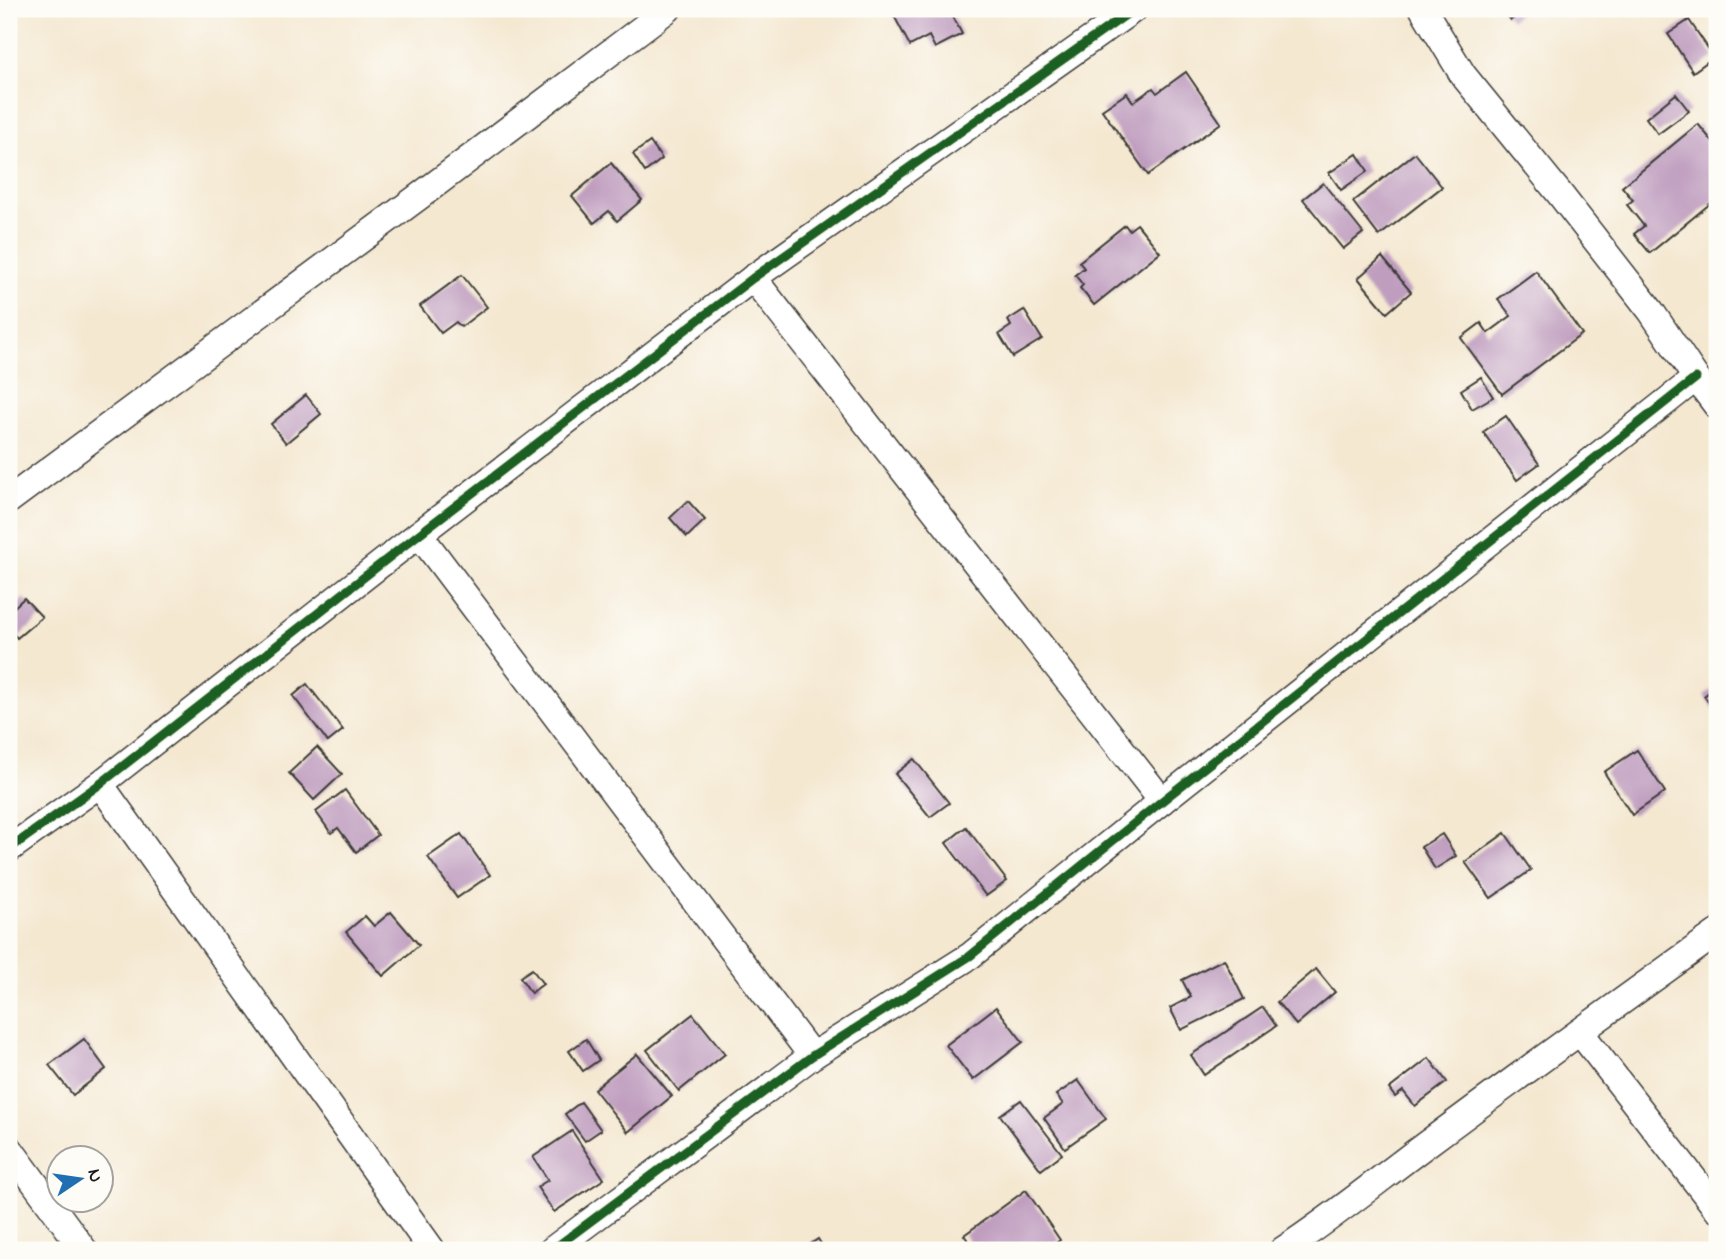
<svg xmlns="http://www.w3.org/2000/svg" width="1726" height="1259" font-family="'Indie Flower',sans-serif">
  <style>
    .building { fill: #bf9dbf }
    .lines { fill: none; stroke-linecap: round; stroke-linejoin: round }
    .street-casing { stroke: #3c3b37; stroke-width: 29 }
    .street { stroke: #fff; stroke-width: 26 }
    .cycleway-casing { stroke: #fdfcf7; stroke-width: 13 }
    .cycleway { stroke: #1b5e20; stroke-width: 9 }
  </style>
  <rect width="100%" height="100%" fill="#fdfcf7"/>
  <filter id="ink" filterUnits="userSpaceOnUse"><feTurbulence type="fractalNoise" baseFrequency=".0143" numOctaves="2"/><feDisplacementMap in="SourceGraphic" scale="14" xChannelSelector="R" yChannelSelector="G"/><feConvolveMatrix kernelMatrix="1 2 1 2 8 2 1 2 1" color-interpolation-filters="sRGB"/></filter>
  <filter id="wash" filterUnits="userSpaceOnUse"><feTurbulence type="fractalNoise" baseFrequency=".00686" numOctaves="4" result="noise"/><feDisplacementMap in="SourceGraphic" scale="28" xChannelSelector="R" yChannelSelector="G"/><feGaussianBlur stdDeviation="1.57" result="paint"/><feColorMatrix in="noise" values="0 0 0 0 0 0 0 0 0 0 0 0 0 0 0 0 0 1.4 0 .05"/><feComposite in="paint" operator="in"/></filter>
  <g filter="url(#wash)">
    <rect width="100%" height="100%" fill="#f4e8d1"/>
    <g id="blocks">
      <g class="building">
        <polygon points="893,9 949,9 962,34 935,48 929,36 910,46 891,10"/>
        <polygon points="1502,9 1525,9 1511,20"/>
        <polygon points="1689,20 1714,57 1693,72 1668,34"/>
        <polygon points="1186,72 1221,123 1148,175 1102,110 1127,93 1133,102 1153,88 1157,93"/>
        <polygon points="1676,94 1689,111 1658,134 1646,118"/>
        <polygon points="1698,124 1717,147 1717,198 1650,253 1634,234 1644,226 1627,205 1633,200 1622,187"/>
        <polygon points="650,142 662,159 645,172 633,154"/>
        <polygon points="1415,153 1442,187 1379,236 1353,202"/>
        <polygon points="1357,154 1368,171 1341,190 1329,173"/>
        <polygon points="611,163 642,200 617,221 609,211 594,223 572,196"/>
        <polygon points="1323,183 1363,233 1343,249 1303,199"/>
        <polygon points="1137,224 1160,252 1094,305 1080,288 1083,285 1075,275 1084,268 1079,262 1125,225 1129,230"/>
        <polygon points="1382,257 1411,292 1387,313 1358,278"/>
        <polygon points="1536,271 1582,334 1502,394 1461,338 1481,323 1488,333 1511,316 1498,299"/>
        <polygon points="462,275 487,307 461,327 456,322 441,333 420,306"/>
        <polygon points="1024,310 1042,339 1013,357 999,334 1011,326 1008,320"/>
        <polygon points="1481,377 1493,397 1472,409 1461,390"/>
        <polygon points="306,395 321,414 286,443 271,424"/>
        <polygon points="1506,416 1539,464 1517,480 1483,432"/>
        <polygon points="688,501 705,520 687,537 670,518"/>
        <polygon points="24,598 42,617 17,638 9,629 9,612"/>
        <polygon points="307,684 343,730 328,742 293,696"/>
        <polygon points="1717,686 1717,714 1704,696"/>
        <polygon points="317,747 342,774 314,800 289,773"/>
        <polygon points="1637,750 1665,792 1632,815 1604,772"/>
        <polygon points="914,759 949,803 930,817 895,774"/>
        <polygon points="345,790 378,835 356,852 338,828 331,833 316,812"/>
        <polygon points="966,827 1007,881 986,896 946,843"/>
        <polygon points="1505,833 1531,870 1491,898 1465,862"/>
        <polygon points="461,834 490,875 457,898 428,857"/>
        <polygon points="1442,834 1456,856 1435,869 1421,847"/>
        <polygon points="391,912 419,945 383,976 346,932 365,916 374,926"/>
        <polygon points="1224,959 1244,999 1181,1030 1170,1008 1191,997 1182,980"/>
        <polygon points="532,969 543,984 531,993 520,977"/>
        <polygon points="1316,969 1335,992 1296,1025 1277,1002"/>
        <polygon points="996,1007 1023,1042 973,1080 946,1045"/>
        <polygon points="1263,1007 1276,1026 1204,1075 1191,1055"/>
        <polygon points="693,1014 725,1054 679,1091 647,1050"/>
        <polygon points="84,1039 106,1069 73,1095 49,1065"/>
        <polygon points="586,1039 599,1060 583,1071 569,1051"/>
        <polygon points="637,1054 672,1096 628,1132 594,1089"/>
        <polygon points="1429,1058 1447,1082 1415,1106 1403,1091 1395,1097 1389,1089"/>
        <polygon points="1078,1080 1106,1119 1065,1148 1044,1118 1063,1104 1056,1095"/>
        <polygon points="1021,1100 1062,1154 1041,1170 1000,1115"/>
        <polygon points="581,1102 601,1130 585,1141 565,1114"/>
        <polygon points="572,1131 604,1179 554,1212 537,1187 548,1180 533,1157"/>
        <polygon points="1026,1190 1060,1240 1047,1250 1039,1250 1033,1243 1026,1249 1028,1250 975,1250 964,1235"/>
        <polygon points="818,1239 825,1250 802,1250"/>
      </g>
    </g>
  </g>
  <g filter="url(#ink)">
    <use href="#blocks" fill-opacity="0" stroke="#3c3b37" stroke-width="2"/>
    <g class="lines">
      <g class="street-casing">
        <g id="street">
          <polyline points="1423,9 1463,75 1559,193 1651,311 1696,378 1717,406"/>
          <polyline points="753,278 1162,801"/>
          <polyline points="9,500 417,198 668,9"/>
          <polyline points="419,534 812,1056"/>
          <polyline points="100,784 432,1250"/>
          <polyline points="9,849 100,784 419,534 753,278 1134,9"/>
          <polyline points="1580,1032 1717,1209"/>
          <polyline points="9,1148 84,1250"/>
          <polyline points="552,1250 812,1056 970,956 1162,801 1696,378"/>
          <path d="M1283 1250C1332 1218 1377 1181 1424 1146 1521 1074 1619 1003 1717 933"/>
        </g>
      </g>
      <use href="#street" class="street"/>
      <g class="cycleway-casing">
        <g id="cycleway">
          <polyline points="9,849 100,784 419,534 753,278 1134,9"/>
          <polyline points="552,1250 812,1056 970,956 1162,801 1696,378"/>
        </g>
      </g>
      <use href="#cycleway" class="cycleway"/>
    </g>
  </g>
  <rect width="1726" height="1259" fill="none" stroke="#fdfcf7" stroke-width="35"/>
  <g transform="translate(80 1179) rotate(77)"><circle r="33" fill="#fdfcf7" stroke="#a3a29f" stroke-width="2"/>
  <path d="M0-5L12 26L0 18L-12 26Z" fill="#1f6fb2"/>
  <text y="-10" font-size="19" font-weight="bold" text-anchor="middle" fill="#1c1c1c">N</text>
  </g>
</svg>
